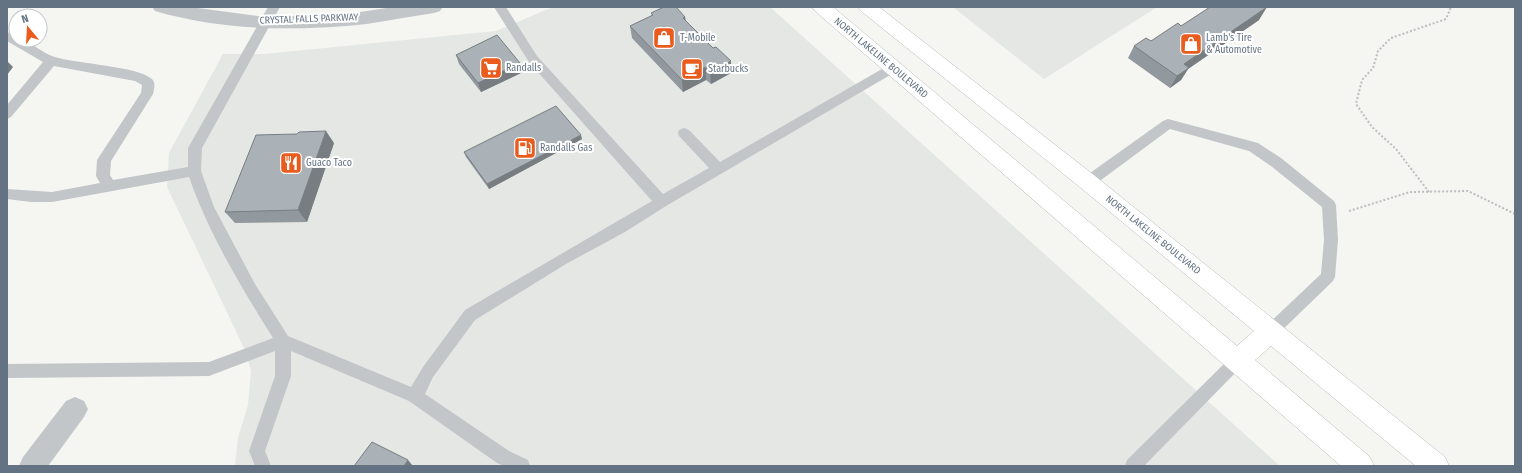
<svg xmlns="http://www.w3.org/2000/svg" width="1522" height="473" font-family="'Fira Sans Condensed',sans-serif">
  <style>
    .built { fill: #e5e7e5 }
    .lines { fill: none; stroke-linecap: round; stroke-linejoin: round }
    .secondary-casing { stroke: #b4b9be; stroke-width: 1 }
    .path { stroke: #bcbec0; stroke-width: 2; stroke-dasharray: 2 2; stroke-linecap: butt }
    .service { fill: #c2c6c9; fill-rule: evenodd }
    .minor { fill: #c2c6c9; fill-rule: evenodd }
    .tertiary { fill: #c2c6c9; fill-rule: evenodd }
    .secondary { fill: #fff; fill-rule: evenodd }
    .wall { fill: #92999e }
    .shaded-wall { fill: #777d81 }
    .building { fill: #aab2b8; stroke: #777d81 }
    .labels { text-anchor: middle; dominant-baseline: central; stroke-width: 4; stroke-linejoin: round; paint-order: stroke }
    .street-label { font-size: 10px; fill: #637383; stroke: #fff }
    .poi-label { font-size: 10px; fill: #637383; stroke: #fff; text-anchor: start }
  </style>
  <rect width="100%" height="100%" fill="#f5f5f1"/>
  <g class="built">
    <polygon points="553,7 770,7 1280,466 235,466 238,438 248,405 251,371 246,352 167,187 169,153 223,54 265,54 496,31"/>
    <polygon points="953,7 1157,7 1044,79"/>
  </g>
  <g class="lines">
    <g class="secondary-casing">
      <polygon id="secondary" points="812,7 833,7 1237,346 1254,331 1081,188 861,11 858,7 879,7 1095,176 1445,457 1449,466 1416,466 1271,346 1255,360 1370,457 1374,466 1341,466 815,11"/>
    </g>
    <g class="path">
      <polyline points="1429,192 1396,149 1372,127 1356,104 1362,80 1373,68 1378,51 1391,38 1446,19 1451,7"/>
      <polyline points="1349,211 1410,192 1468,191 1515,214"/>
    </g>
    <g class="service">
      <path d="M268 7H280L202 148 201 171 214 207 255 284 288 336 411 387 423 367 465 310 652 201 529 62 494 7H506L537 56 663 194 709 168 679 136 678 133 679 130 684 128 689 130 720 162 889 65H897L899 68 897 71 666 206 625 232 566 264 475 320 433 377 425 394 509 451 528 460 530 466H504L497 463 409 401 291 351V376L265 451 271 466H255L249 451 275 376V351L209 376 7 378V364L209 362 273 338C241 287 209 234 189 177L52 202H31L7 199V189L52 192 100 183 96 176 97 160 141 93 142 85 135 81 54 66 11 117 7 119V105L43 62 7 41V32L16 36V40C31 40 41 53 55 57 77 64 137 66 152 79 156 83 154 89 153 94L111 161 110 175 113 180 188 167V148Z"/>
      <polygon points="1168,119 1258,143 1281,158 1334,201 1336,205 1338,240 1335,277 1333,281 1276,336 1271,338 1266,336 1263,331 1266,326 1321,274 1324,240 1322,207 1271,166 1249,151 1170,129 1093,186 1088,187 1083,186 1081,182 1083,178 1163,121"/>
      <polygon points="1237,354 1242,356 1245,361 1242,366 1144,466 1125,466 1127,460 1232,356"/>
    </g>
    <polygon class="minor" points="75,397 84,401 88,409 84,417 48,466 19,466 23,457 66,401"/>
    <path class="tertiary" d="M152 7H190L265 17 347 14 393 7H443L440 11 434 13C405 17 375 24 346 26 282 31 217 29 155 11Z"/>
    <use href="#secondary" class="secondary"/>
  </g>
  <g class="wall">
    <polygon points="651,13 685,17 686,22 731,73 711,84 706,80 683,92 632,38 630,26 652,16"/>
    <polygon points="1259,20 1188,69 1181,80 1170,88 1128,58 1134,46 1151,41 1181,26"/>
    <polygon points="456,55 523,72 481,92 459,64"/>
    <polygon points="582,139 489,189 466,157 464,152"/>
    <polygon points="334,143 307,222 235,223 225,212"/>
  </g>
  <g class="shaded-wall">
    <polygon points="1267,7 1259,20 1188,69 1181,80 1170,88 1184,64"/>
    <polygon points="685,17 687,29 683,18"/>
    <polygon points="7,61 13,67 7,75"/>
    <polygon points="731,61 731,73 711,84 710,72"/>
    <polygon points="520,63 523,72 481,92 478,83"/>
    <polygon points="706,67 706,80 683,92 682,80"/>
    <polygon points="326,131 334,143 307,222 298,210"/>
    <polygon points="581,135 582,139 489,189 487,184"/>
    <polygon points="408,460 413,466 404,466"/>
  </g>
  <g class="building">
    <polygon points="664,7 676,7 685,17 683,18 713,48 716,47 731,61 710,72 706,67 682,80 630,26 653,15 651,13"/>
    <polygon points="1210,7 1267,7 1184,64 1189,68 1177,76 1134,46 1146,38 1151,41 1178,23 1181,26"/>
    <polygon points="497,35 520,63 478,83 456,55"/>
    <polygon points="556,106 581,135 487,184 464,152"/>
    <polygon points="326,131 298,210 225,212 256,135 297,134 299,132"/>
    <polygon points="372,442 408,460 404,466 354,466"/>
  </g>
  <defs>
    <g id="shop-square" transform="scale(1.15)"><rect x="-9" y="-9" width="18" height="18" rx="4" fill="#e95c1d" stroke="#fff"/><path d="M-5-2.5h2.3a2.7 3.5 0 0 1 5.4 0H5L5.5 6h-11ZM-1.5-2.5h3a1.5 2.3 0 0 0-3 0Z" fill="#fff"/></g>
    <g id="supermarket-square" transform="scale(1.15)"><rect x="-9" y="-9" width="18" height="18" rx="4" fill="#e95c1d" stroke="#fff"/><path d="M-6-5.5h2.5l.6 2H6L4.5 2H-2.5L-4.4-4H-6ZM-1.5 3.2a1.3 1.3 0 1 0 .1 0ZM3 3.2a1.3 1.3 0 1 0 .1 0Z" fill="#fff"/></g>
    <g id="cafe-square" transform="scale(1.15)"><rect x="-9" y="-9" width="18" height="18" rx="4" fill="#e95c1d" stroke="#fff"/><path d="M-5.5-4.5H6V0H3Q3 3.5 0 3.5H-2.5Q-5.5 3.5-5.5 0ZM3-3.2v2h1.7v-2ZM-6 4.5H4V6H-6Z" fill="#fff"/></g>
    <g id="fuel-square" transform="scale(1.15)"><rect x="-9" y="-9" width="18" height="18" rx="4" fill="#e95c1d" stroke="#fff"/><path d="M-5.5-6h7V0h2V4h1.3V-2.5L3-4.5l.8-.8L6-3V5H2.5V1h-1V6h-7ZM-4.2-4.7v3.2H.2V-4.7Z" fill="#fff"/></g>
    <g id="restaurant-square" transform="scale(1.15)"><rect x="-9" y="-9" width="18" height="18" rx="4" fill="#e95c1d" stroke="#fff"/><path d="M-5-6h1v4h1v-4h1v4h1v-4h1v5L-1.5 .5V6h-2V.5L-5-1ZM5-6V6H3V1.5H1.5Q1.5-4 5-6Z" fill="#fff"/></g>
  </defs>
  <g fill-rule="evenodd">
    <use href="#shop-square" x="664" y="38"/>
    <use href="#shop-square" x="1191" y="44"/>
    <use href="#supermarket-square" x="491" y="68"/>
    <use href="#cafe-square" x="692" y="69"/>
    <use href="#fuel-square" x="525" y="148"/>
    <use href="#restaurant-square" x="291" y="163"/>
  </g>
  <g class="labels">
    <g class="street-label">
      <text transform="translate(309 19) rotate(-2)">CRYSTAL FALLS PARKWAY</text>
      <text transform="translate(881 58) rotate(40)">NORTH LAKELINE BOULEVARD</text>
      <text transform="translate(1153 235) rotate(39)">NORTH LAKELINE BOULEVARD</text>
    </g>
    <g class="poi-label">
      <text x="680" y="38">T-Mobile</text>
      <text x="1206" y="38">Lamb's Tire<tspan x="1206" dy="12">&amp; Automotive</tspan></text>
      <text x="506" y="68">Randalls</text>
      <text x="708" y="69">Starbucks</text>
      <text x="540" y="148">Randalls Gas</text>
      <text x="306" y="163">Guaco Taco</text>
    </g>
  </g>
  <rect width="1522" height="473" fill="none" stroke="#637383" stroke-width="16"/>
  <g transform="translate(28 28) rotate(342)"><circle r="19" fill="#ffffff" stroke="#c1c7cd"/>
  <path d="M0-3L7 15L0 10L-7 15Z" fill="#e95c1d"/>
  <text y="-6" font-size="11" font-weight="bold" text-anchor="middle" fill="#637383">N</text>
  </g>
</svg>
